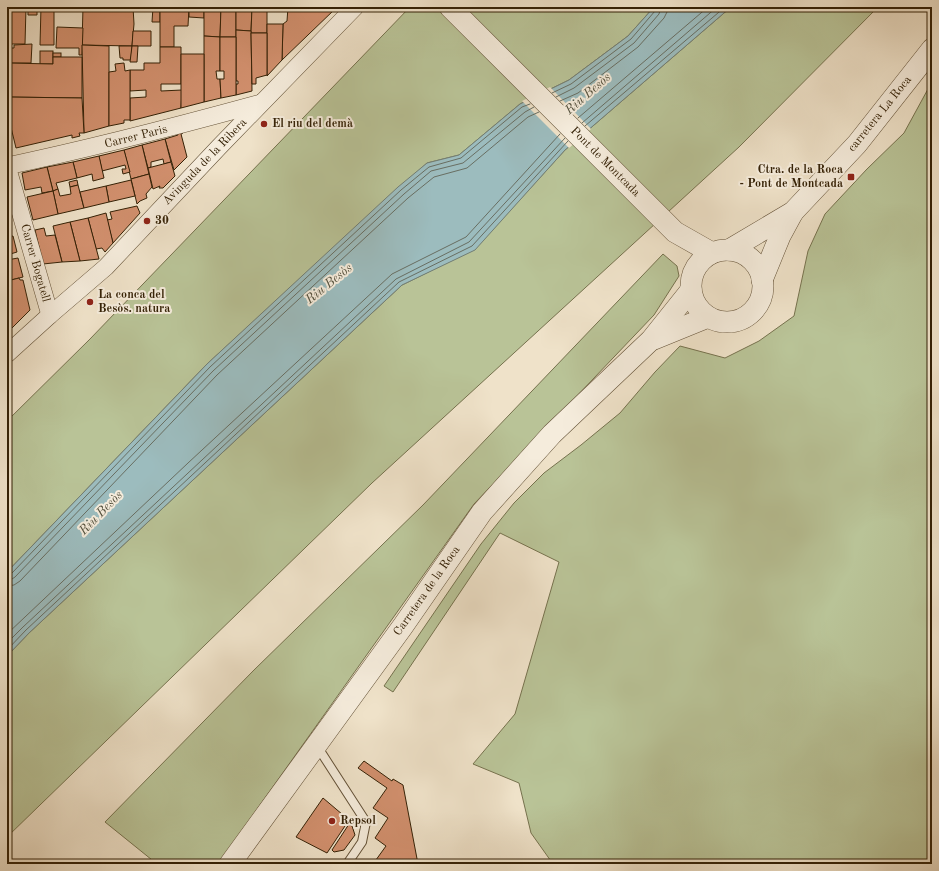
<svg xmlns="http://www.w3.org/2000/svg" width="939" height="871" font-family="'Old Standard TT',serif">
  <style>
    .green { fill: #b9c397; stroke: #76724e }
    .water { fill: #9cbcbe; stroke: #727e74 }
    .pier { fill: #efe2c9 }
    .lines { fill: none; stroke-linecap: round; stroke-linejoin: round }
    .shore { stroke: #686e62; stroke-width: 1 }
    .building { fill: #d2906e; stroke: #342106 }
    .service-casing { stroke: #635137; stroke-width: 10 }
    .minor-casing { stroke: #635137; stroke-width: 18 }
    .tertiary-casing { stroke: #635137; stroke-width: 22 }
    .service { stroke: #f5ecdc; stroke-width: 8 }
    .minor { stroke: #f5ecdc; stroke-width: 17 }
    .tertiary { stroke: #f5ecdc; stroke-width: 21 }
    .poi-dot { fill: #8f2418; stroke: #f5ecdc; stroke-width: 1.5 }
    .labels { text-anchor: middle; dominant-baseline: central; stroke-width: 4; stroke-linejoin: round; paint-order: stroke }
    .street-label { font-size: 12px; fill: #342106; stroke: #f5ecdc }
    .poi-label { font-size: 12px; font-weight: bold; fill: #342106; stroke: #f5ecdc; text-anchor: start }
    .water-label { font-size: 13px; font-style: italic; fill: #53503d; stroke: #f5ecdc }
  </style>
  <rect width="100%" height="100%" fill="#efe2c9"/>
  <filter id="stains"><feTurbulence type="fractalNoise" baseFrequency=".005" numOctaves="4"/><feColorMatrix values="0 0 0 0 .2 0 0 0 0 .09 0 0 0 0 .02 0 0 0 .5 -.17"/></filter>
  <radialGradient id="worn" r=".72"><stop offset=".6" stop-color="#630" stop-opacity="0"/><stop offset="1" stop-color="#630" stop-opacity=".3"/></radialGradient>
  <g class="green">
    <polygon points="410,7 654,7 628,36 569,80 520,104 459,155 427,163 207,364 7,572 7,421 90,339"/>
    <polygon points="731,7 878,7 739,147 372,483 7,837 7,656 29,633 402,285 475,249 565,150"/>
    <polygon points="932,86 932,864 553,864 531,833 519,783 473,764 515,714 559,562 500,533 393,692 384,686 481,544 514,503 544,473 581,445 620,413 655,372 680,346 725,358 759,341 794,316 808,251 825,214 867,169 904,133 928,89"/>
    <polygon points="663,254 677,266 679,276 654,315 474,504 218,864 157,864 105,822 254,670 423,505"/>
  </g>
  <polygon class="water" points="654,7 731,7 565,150 475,250 402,285 29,633 7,656 7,572 207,364 398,187 427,163 459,155 520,104 569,80 628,36"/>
  <polygon class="pier" points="550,87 591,129 569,148 522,101"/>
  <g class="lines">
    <g class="shore">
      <polyline points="552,93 571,84 631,39 655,11 656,7"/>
      <polyline points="556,97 574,88 634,43 659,14 661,7"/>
      <polyline points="560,101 578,93 638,47 664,18 667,12 667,7"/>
      <polyline points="578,118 708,7"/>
      <polyline points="582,123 717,7"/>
      <polyline points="585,126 725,7"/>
      <polyline points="7,575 12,573 210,367 401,190 429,167 461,158 522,107 530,104"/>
      <polyline points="7,580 12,579 15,577 213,371 404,194 431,171 463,163 525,112 534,107"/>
      <polyline points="7,586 14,585 20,581 217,375 408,198 434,177 467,168 528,117 539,112"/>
      <polyline points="7,634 188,463 392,274 466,237 560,134"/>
      <polyline points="7,643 23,627 396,279 469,242 565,138"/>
      <polyline points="7,650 26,630 399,282 472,246 568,141"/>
    </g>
  </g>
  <g class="building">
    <polygon points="7,7 11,7 10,44 7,44"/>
    <polygon points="11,7 26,7 25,44 10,44"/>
    <polygon points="26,7 41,7 41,11 37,11 37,15 28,15 28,11 26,11"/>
    <polygon points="41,7 54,7 54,45 40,45"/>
    <rect x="75" y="7" width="8" height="3"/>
    <polygon points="83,7 133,7 134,24 132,46 82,45"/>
    <polygon points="153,7 160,7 160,22 152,22"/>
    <polygon points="160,7 189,7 188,26 174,26 174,47 160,47"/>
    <polygon points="189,7 204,7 204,18 189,17"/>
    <polygon points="204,7 221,7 220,37 204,36"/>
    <polygon points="221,7 236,7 236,37 220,37"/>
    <polygon points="236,7 252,7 251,31 236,30"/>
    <polygon points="252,7 267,7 267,33 251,33"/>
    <polygon points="288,7 334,7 335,9 282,60 283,24 287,21"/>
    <polygon points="267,24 283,24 282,60 267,76"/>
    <polygon points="57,27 83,28 82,55 79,55 79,48 56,48"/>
    <polygon points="236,30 251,31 252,91 236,95 236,84 238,84 238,81 236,81"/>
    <polygon points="133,31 151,31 151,46 132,46"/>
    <polygon points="251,33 267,33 267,75 256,78 256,84 252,84"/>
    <polygon points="204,36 220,37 220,71 216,71 217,79 220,79 221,98 204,102"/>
    <polygon points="220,37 236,37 236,95 221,98 220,79 224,79 224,71 220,71"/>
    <polygon points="7,44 10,44 10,48 14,48 14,45 32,44 31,63 7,63"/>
    <polygon points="82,45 109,46 109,126 84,133"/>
    <polygon points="119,46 132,46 131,60 123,60 123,58 120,58"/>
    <polygon points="132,46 138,46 137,62 130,62"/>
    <polygon points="160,47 181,47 181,84 161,84 161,91 182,90 181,108 130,121 130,98 146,97 146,90 130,91 130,70 144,70 144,63 160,63"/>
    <rect x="40" y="51" width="13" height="13"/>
    <rect x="53" y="53" width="8" height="4"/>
    <polygon points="181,54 204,54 204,102 181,108"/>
    <polygon points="53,57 82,57 82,98 7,97 7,63 53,64"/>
    <polygon points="124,63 125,71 130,70 130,120 124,120 124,123 109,126 109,72 116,71 115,64"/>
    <polygon points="7,97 82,98 84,133 79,133 80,136 72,138 72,135 16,148 7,111"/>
    <polygon points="183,131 183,133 181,134 187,157 174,170 165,139 178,135 177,133"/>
    <polygon points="165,139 171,162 164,164 163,159 151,162 151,167 148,168 142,145"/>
    <polygon points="142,145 149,174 131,179 124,150"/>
    <polygon points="124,150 130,172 123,174 122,169 126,169 125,165 102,171 99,156"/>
    <polygon points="99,156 104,178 93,181 92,174 77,178 73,162"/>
    <polygon points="73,162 77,178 56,183 58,189 53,191 47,167"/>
    <polygon points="171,162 175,176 163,188 159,188 160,186 153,189 148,168"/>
    <polygon points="47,167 53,191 42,193 41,187 25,190 22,173"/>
    <polygon points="149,174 152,187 146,194 147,198 140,201 137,204 131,179"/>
    <polygon points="77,180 78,185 70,187 69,182"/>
    <polygon points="131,180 135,196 109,202 106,186"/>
    <polygon points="78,185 84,208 58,214 53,191 58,189 60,196 71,194 70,187"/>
    <polygon points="106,186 109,202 84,208 80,192"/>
    <polygon points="53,191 58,214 33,220 27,197"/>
    <polygon points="137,206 140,213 113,243 107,220 112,219 110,212"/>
    <polygon points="7,210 11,225 7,226"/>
    <polygon points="106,213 113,243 105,252 102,248 96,249 88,218"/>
    <polygon points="88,218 99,259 80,261 70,222"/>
    <polygon points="70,222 80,261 62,262 53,226"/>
    <polygon points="44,228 46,236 55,235 62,262 43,264 35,230"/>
    <polygon points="13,236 17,252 7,255 7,237"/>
    <polygon points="18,258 23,277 7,281 7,260"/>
    <polygon points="19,278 20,280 23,280 30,310 7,333 7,281"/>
    <polygon points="364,761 392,781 393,779 403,785 418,864 373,864 386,846 375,838 388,818 373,808 387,788 358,768"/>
    <polygon points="323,798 349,820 327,853 296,837"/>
    <polygon points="349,824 352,826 355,835 344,850 334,852 332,850"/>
  </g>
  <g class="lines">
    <g class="service-casing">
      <polyline id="service" points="317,746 366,822 362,842 347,864"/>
    </g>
    <g class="minor-casing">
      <g id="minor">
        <path d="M7 166C93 148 177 126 261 103"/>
        <polyline points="7,166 50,315"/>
        <polyline points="7,354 50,315 106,267 219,147 355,7"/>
      </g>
    </g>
    <g class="tertiary-casing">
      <g id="tertiary">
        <polyline points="450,7 675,232 712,253"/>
        <polyline points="729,250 793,212 857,144 932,49"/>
        <circle cx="727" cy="286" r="36"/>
        <polyline points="762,280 780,236 793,212"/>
        <polyline points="654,339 708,317"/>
        <polyline points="230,864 403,626 482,512 552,434 651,340 691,290"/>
      </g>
    </g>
    <use href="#service" class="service"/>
    <use href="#minor" class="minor"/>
    <use href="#tertiary" class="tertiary"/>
  </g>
  <g class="poi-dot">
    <circle cx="264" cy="124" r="4"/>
    <rect x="847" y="173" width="8" height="8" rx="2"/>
    <circle cx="147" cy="221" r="4"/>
    <circle cx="90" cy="302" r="4"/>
    <circle cx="332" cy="821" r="4"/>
  </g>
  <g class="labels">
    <g class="street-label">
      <text transform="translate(880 114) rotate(-51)">carretera La Roca</text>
      <text transform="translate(136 137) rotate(-14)">Carrer Paris</text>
      <text transform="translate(205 162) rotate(-46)">Avinguda de la Ribera</text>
      <text transform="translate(605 162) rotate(45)">Pont de Montcada</text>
      <text transform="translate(35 263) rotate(74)">Carrer Bogatell</text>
      <text transform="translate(427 591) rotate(-55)">Carretera de la Roca</text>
    </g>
    <g class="poi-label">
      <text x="272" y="124">El riu del demà</text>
      <text x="843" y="170" text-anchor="end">Ctra. de la Roca<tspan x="843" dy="14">- Pont de Montcada</tspan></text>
      <text x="155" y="221">30</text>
      <text x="98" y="295">La conca del<tspan x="98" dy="14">Besòs. natura</tspan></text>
      <text x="340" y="821">Repsol</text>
    </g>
    <g class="water-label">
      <text transform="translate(588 94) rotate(-41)">Riu Besòs</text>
      <text transform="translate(329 284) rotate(-39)">Riu Besòs</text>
      <text transform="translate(101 513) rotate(-46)">Riu Besòs</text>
    </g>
  </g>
  <rect width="939" height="871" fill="none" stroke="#efe2c9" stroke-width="24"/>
  <rect x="8" y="8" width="923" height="855" fill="none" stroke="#342106" stroke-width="2"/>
  <rect x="12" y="12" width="915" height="847" fill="none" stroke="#342106"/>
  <rect width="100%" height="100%" filter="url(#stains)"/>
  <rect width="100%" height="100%" fill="url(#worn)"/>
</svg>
